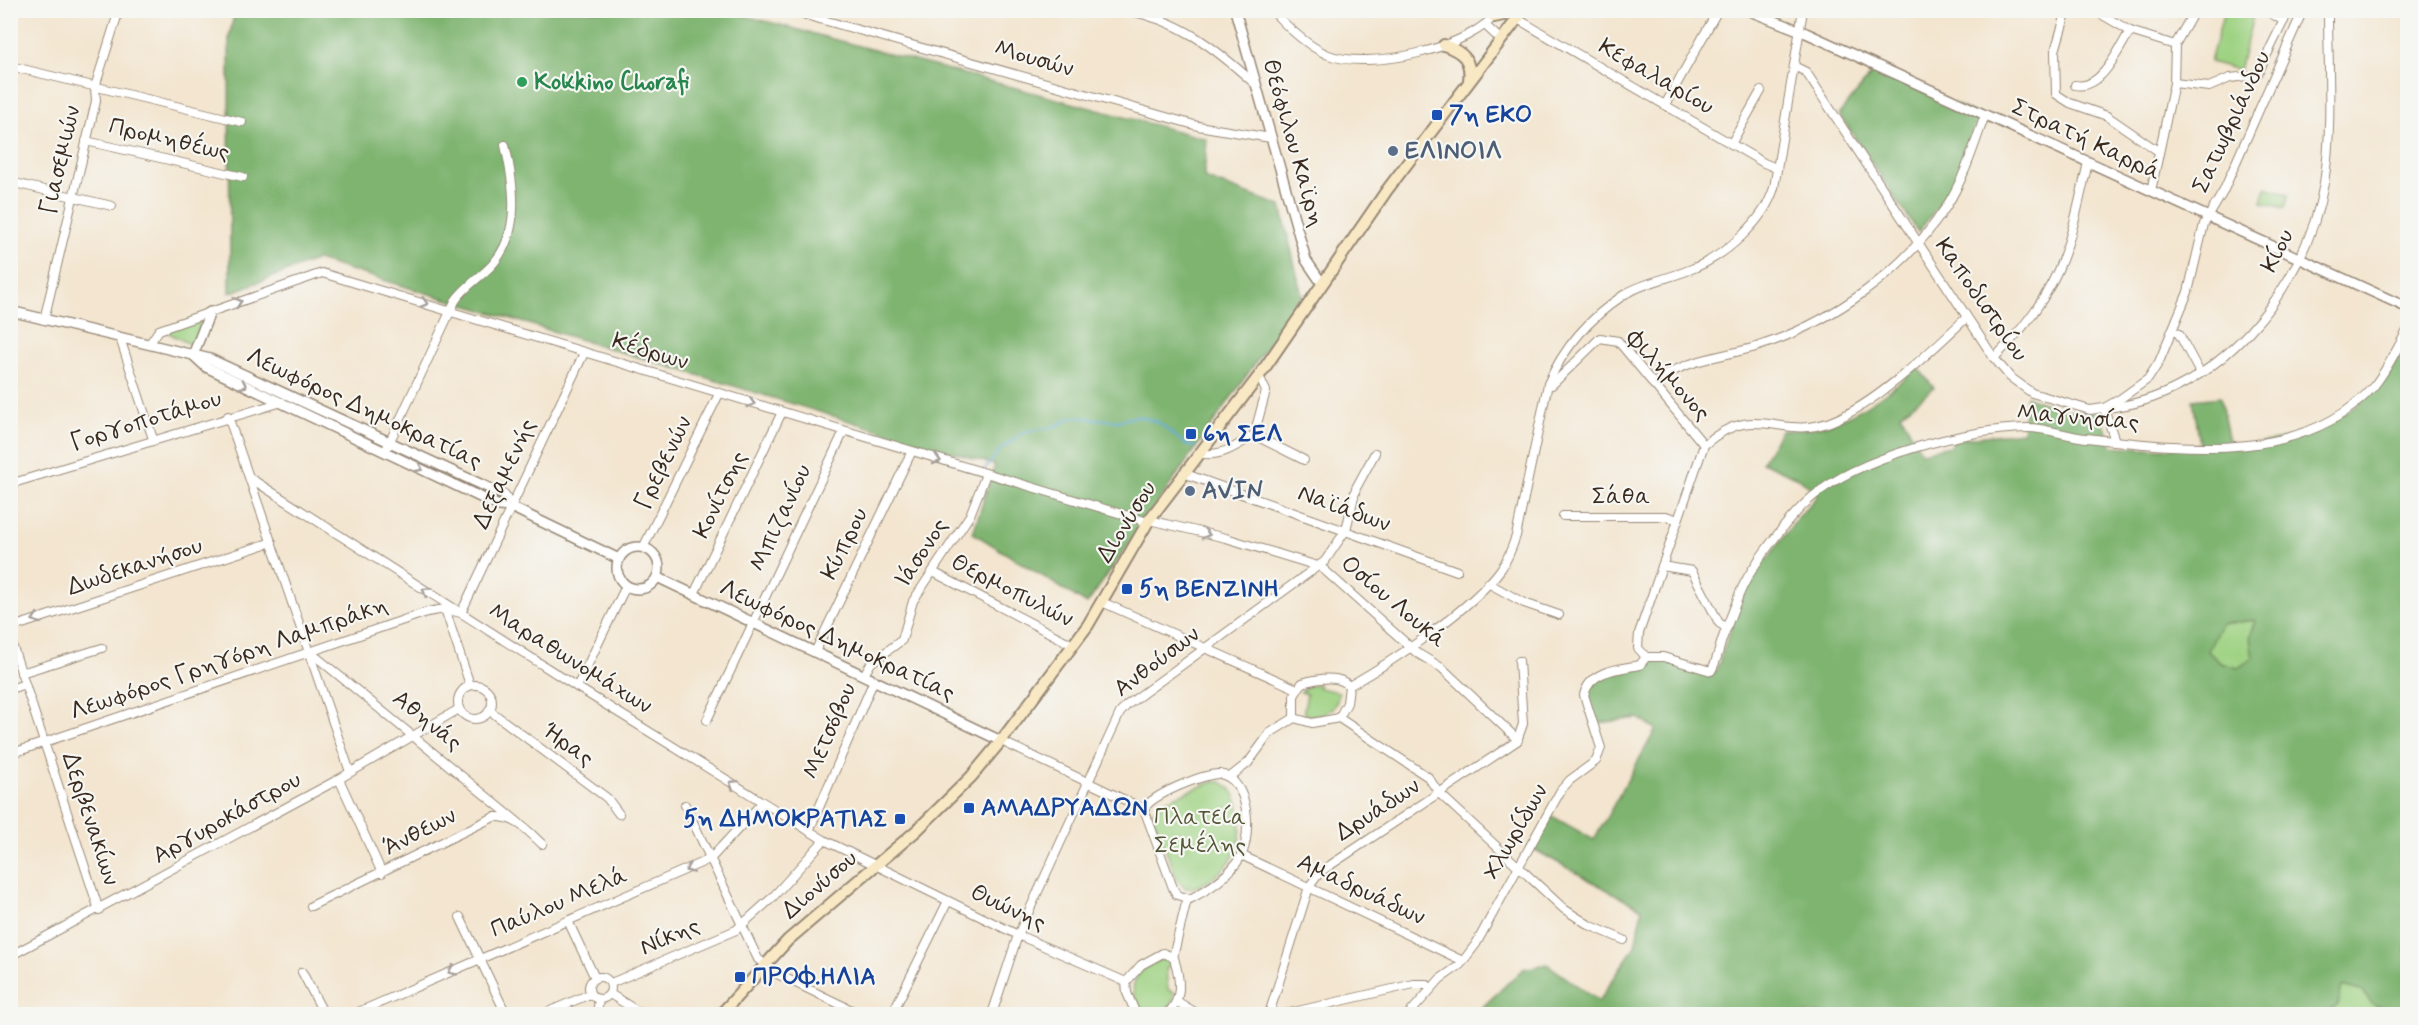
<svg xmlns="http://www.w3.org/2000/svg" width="2418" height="1025" font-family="Mynerve,sans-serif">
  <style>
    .green { fill: #9ed282; stroke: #6c7e50; stroke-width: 1.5 }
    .forest { fill: #7eb470; stroke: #5c6f47; stroke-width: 1.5; fill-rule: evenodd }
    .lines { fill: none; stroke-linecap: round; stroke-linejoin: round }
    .stream { stroke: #5da7d5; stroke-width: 2 }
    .minor-casing { stroke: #978876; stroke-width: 10 }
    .tertiary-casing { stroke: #978876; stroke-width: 12 }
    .secondary-casing { stroke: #978876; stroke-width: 14 }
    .minor { stroke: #fff; stroke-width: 8 }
    .tertiary { stroke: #fff; stroke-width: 9 }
    .secondary { stroke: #f8e8c3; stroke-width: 10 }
    .oneway { stroke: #a79f9a }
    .leisure-dot { fill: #2e9e5b; stroke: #f6f6f2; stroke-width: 2 }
    .transit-dot { fill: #1a4fb4; stroke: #f6f6f2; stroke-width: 2 }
    .service-dot { fill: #5c6f8a; stroke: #f6f6f2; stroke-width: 2 }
    .labels { text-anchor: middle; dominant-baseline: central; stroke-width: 4.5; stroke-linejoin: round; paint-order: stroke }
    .street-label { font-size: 24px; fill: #3b2a1e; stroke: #f6f6f2 }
    .leisure-label { font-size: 24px; font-weight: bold; fill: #27864d; stroke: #f6f6f2; text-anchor: start }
    .transit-label { font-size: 24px; font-weight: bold; fill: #164399; stroke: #f6f6f2; text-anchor: start }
    .service-label { font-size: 24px; font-weight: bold; fill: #4e5e75; stroke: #f6f6f2; text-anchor: start }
    .park-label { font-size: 24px; fill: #545437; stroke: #f6f6f2 }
  </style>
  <rect width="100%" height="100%" fill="#f6f6f2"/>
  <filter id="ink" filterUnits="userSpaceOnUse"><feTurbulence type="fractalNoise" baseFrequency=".0167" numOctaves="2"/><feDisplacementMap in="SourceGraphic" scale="12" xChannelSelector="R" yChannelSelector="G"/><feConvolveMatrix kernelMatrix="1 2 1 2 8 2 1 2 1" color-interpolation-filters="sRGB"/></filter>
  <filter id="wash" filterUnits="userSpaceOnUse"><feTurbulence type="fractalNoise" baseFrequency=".008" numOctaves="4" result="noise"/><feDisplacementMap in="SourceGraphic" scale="24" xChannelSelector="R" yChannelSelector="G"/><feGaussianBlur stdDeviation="1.35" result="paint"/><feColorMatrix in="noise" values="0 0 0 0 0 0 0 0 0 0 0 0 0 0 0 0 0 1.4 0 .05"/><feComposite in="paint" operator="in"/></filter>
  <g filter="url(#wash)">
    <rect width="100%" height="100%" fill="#f3e5cf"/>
    <g class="green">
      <polygon points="2224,11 2254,13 2239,70 2210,62"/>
      <polygon points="2266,187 2289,194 2285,208 2262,202"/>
      <polygon points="199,319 203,321 193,346 169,333 170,329"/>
      <polygon points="2256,620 2250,637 2253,658 2238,668 2220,663 2207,651 2221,624"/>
      <path d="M1319 684V688L1339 692C1337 711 1325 717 1306 715L1304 710 1307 694 1301 692 1306 687Z"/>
      <path d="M1215 781C1243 783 1245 832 1236 852 1228 868 1204 889 1186 888L1178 881 1153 817V811L1166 800Z"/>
      <path d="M1167 957 1171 964 1166 969 1168 990 1174 992C1175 1010 1159 1014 1145 1014 1121 986 1137 968 1167 957Z"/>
      <polygon points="2342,986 2361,991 2374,1005 2402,1014 2324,1014 2338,1005"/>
    </g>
    <g class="forest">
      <polygon points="235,11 728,11 1207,139 1204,178 1281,206 1302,296 1087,604 973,533 995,465 317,260 230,293 229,37"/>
      <polygon points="1876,69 1979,115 1962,163 1947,195 1918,232 1839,114"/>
      <path d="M2407 341V1014L2374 1005 2361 991 2342 986 2338 1005 2324 1014H1475L1523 969 1547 964 1599 1001 1635 946 1642 909 1533 849 1552 816 1594 840 1656 729 1638 718 1592 724C1590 713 1584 697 1590 687 1598 673 1652 657 1667 661 1683 665 1695 676 1711 676L1716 671 1743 594 1757 566 1769 557 1795 521 1818 495 1800 479 1762 462 1781 430C1837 434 1876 400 1918 368L1934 388 1901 414 1921 452 1950 446 1956 439 2023 432 2026 396C2051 407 2073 414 2101 413L2111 446 2161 449 2200 444 2193 400 2220 397 2230 447C2306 441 2374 415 2407 341ZM2256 620 2250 637 2253 658 2238 668 2220 663 2208 651 2221 624Z"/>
    </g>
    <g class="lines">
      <polyline class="stream" points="985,469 1001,449 1024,432 1053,427 1074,417 1118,421 1137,416 1158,422 1185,444 1195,447"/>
    </g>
  </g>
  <g filter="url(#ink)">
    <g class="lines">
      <g class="minor-casing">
        <g id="minor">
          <polyline points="788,10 1198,126 1271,138"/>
          <path d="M1125 10C1180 20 1214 47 1255 84"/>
          <path d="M1272 10C1288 28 1305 44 1326 54 1367 72 1474 48 1499 10"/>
          <polyline points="2067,10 2055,51 2056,94 2070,103 2107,116 2158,151"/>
          <polyline points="2094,10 2130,31 2175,45"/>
          <polyline points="2265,10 2284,21"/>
          <polyline points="1516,18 1764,163 1776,168"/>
          <polyline points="1486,26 1501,40"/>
          <polyline points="10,66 242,122"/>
          <polyline points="1794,66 1806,72 1994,358 2010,377 2032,393 2090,410 2104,408 2120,399 2148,379 2159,362 2188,292 2204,224 2223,192 2303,10"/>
          <polyline points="2174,83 2209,87 2230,78 2257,75 2289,10"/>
          <path d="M2075 85C2101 91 2118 50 2130 31"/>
          <polyline points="1665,105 1718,10"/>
          <polyline points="86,141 243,177"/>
          <polyline points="1731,144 1761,91"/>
          <polyline points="10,182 112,206"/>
          <polyline points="2151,191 2174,83 2175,45 2195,10"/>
          <polyline points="44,320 96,101 95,87 119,10"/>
          <polyline points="2173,331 2179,334 2200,373"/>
          <polyline points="120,338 153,439"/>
          <polyline points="150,343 159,330 322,273 1148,522"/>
          <path d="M1994 358C2060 294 2069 249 2088 162"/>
          <polyline points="1548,384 1552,385 1600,338 1618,341 1704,445"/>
          <path d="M1653 384C1683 359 1723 357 1759 346 1832 322 1904 272 1946 207 1964 179 1974 146 1985 115"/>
          <polyline points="228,416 350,772"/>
          <polyline points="1254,435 1304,460"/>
          <path d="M2115 441 2104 408C2215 400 2307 288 2324 183 2333 127 2328 67 2328 10"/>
          <path d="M385 452 455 301C465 286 480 278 492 265 522 232 514 184 505 145"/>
          <path d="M1199 453C1220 458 1237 446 1254 435L1266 391 1259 376"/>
          <polyline points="1183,473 1457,571"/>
          <polyline points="250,478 577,687 824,840 1018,935 1126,982"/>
          <polyline points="10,484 282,402"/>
          <polyline points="1563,516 1666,516 1678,520"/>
          <polyline points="1149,520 1226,538 1321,567 1417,653 1442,668 1518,740"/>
          <polyline points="643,548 719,394"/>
          <polyline points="1662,566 1692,571 1719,623 1727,628"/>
          <polyline points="933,572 1073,645"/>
          <polyline points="1488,583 1524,603 1559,615"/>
          <polyline points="694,594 782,412"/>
          <polyline points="1102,602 1297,689"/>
          <polyline points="445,609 470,685"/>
          <polyline points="10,628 272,542"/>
          <polyline points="10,638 99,910"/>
          <polyline points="309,651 519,823"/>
          <polyline points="815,652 911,453"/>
          <path d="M1646 657H1663L1711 671C1717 662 1719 648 1723 637 1728 623 1734 609 1739 595 1750 567 1788 518 1811 498 1858 457 1966 429 2028 428 2047 428 2066 436 2086 438 2179 448 2303 466 2373 387 2387 371 2397 348 2408 329"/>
          <path d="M1646 657 1638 648 1639 633 1704 445C1756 400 1779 441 1830 422 1875 405 1931 351 1966 318"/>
          <polyline points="21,673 102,648"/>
          <polyline points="864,675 871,663 902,640 913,601 970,515 986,474"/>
          <circle cx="475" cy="702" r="17"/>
          <path d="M1349 686C1393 661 1471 610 1501 569 1508 559 1512 548 1516 536L1548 384C1564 346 1591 317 1625 294 1647 281 1672 278 1694 268 1726 255 1764 221 1774 188L1803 10"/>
          <polyline points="577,687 626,586"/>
          <polyline points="10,689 25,684"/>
          <polyline points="489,710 607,798 619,814"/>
          <path d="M1294 718V696L1302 683C1316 679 1339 674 1349 686"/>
          <polyline points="1294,718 1312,723 1339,718 1347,703 1349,686"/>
          <polyline points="1339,718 1428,777 1439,793 1564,909 1589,925 1624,940"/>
          <polyline points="707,720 844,431"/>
          <polyline points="1001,741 1144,809"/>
          <polyline points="10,754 427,612 445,609 461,613 584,353"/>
          <path d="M1220 774C1250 780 1252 834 1241 856 1230 876 1209 889 1190 899L1177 895 1173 888 1144 809C1151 795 1205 773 1220 774Z"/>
          <polyline points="1230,777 1248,763 1270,733 1294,718"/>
          <polyline points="339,779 382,873"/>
          <polyline points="685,805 758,959 777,974 860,1014"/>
          <polyline points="809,831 874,680"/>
          <polyline points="1241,855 1463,961"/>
          <path d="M311 906 494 817C516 816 527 830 542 844"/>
          <polyline points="460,917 506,1014"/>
          <polyline points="568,921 595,978"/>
          <polyline points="10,956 339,779 459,709"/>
          <polyline points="1173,957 1187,899"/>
          <polyline points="302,972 324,1014"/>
          <circle cx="600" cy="988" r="11"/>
          <polyline points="611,983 736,930 773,897 824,840"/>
          <polyline points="610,994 642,1014"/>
          <polyline points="1178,1002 1198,1014"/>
          <polyline points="354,1014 703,862 712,857 762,803"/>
          <polyline points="543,1014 590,994"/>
          <polyline points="597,1014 599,999"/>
          <polyline points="892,1014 948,901"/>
          <polyline points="992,1014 1018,935 1120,713 1127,705 1325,561 1346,530 1356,488 1375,453"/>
          <path d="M1136 1014 1127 993 1126 982 1141 965 1163 953 1174 958C1180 978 1184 1001 1166 1014"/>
          <polyline points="1269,1014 1309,887 1320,872 1517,741 1523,724 1519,661"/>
          <polyline points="1285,1014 1414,984 1426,984 1431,988"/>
          <path d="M1409 1014 1440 979 1460 965 1476 944 1561 790 1570 780 1596 761 1601 748 1584 695C1590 670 1619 669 1640 665L1646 657"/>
        </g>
      </g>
      <g class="tertiary-casing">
        <g id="tertiary">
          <polyline points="1235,10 1306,260 1321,282"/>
          <polyline points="1747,10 1806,33 2408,308"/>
          <polyline points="1154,16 1162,10"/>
          <polyline points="10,311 210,359 504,495 511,507 499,506 206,367 193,355"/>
          <polyline points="193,355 210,312"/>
          <polyline points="511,507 619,559"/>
          <circle cx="638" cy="568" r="21"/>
          <polyline points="657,577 1001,741"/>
        </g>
      </g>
      <g class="secondary-casing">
        <g id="secondary">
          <polyline points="1494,17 1522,11"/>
          <path d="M1444 45C1463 52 1472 60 1469 81"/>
          <polyline points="721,1014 788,940 916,831 971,777 1001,741 1088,625 1149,520 1259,376 1387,190 1524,10"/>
        </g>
      </g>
      <use href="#minor" class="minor"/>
      <use href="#tertiary" class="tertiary"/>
      <use href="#secondary" class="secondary"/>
    </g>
    <defs><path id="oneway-chevron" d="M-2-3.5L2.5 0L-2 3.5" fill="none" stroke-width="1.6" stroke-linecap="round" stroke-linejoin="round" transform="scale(1.5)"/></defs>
    <g class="oneway">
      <use href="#oneway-chevron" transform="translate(238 302) rotate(-19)"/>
      <use href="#oneway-chevron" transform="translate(424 303) rotate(17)"/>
      <use href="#oneway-chevron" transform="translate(243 385) rotate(25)"/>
      <use href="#oneway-chevron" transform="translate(751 403) rotate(16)"/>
      <use href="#oneway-chevron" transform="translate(937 460) rotate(16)"/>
      <use href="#oneway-chevron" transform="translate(419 468) rotate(25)"/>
      <use href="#oneway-chevron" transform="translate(1206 534) rotate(13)"/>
      <use href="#oneway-chevron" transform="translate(426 591) rotate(-147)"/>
      <use href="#oneway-chevron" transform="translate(36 619) rotate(162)"/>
      <use href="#oneway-chevron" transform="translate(733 784) rotate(-148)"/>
      <use href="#oneway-chevron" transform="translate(689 869) rotate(157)"/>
      <use href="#oneway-chevron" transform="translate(452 971) rotate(156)"/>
    </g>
  </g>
  <circle class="leisure-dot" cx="522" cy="82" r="6"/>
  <g class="transit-dot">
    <rect x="1431" y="109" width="12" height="12" rx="3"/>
    <rect x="1185" y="428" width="12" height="12" rx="3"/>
    <rect x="1121" y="583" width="12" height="12" rx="3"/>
    <rect x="963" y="802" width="12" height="12" rx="3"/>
    <rect x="894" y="813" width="12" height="12" rx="3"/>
    <rect x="734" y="971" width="12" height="12" rx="3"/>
  </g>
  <g class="service-dot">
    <circle cx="1393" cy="151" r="6"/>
    <circle cx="1190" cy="491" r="6"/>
  </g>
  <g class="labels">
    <g class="street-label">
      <text transform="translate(1034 59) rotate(16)">Μουσών</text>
      <text transform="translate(1656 77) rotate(30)">Κεφαλαρίου</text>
      <text transform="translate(2232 122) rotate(-65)">Σατωβριάνδου</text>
      <text transform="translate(169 140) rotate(13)">Προμηθέως</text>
      <text transform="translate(2086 140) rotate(25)">Στρατή Καρρά</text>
      <text transform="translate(1293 143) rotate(74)">Θεόφιλου Καϊρη</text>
      <text transform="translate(61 160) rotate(-77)">Γιασεμιών</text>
      <text transform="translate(2278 251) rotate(-64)">Κίου</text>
      <text transform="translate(1981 300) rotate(55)">Καποδιστρίου</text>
      <text transform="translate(650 352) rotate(17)">Κέδρων</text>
      <text transform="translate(1668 376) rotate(48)">Φιλήμονος</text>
      <text transform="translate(364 409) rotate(25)">Λεωφόρος Δημοκρατίας</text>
      <text transform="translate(2078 418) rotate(5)">Μαγνησίας</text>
      <text transform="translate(146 421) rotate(-17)">Γοργοποτάμου</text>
      <text transform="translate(664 463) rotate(-64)">Γρεβενών</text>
      <text transform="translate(505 474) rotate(-65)">Δεξαμενής</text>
      <text transform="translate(721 495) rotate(-64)">Κονίτσης</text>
      <text x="1621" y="496">Σάθα</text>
      <text transform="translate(1344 509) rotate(20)">Ναϊάδων</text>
      <text transform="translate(781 518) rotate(-65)">Μπιζανίου</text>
      <text transform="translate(1127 522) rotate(-58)">Διονύσου</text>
      <text transform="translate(845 544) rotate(-64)">Κύπρου</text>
      <text transform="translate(922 553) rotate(-57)">Ιάσονος</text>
      <text transform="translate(135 567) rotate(-18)">Δωδεκανήσου</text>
      <text transform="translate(1012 591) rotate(27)">Θερμοπυλών</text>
      <text transform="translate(1393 602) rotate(40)">Οσίου Λουκά</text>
      <text transform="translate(837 641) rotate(25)">Λεωφόρος Δημοκρατίας</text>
      <text transform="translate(229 659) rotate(-19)">Λεωφόρος Γρηγόρη Λαμπράκη</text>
      <text transform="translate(570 659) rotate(32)">Μαραθωνομάχων</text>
      <text transform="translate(1157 662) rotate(-37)">Ανθούσων</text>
      <text transform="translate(427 721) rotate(39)">Αθηνάς</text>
      <text transform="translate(830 731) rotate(-67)">Μετσόβου</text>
      <text transform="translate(568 745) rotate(37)">Ήρας</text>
      <text transform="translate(1378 810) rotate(-33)">Δρυάδων</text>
      <text transform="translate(227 818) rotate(-29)">Αργυροκάστρου</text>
      <text transform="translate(90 819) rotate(72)">Δερβενακίων</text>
      <text transform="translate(420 832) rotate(-27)">Άνθεων</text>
      <text transform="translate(1516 832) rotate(-60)">Χλωρίδων</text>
      <text transform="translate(820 885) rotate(-41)">Διονύσου</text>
      <text transform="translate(1361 890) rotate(25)">Αμαδρυάδων</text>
      <text transform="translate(559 903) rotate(-23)">Παύλου Μελά</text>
      <text transform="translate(1008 908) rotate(25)">Θυώνης</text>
      <text transform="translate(670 937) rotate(-23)">Νίκης</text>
    </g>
    <g class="leisure-label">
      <text x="534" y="82">Kokkino Chorafi</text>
    </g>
    <g class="transit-label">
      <text x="1449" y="115">7η ΕΚΟ</text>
      <text x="1203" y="434">6η ΣΕΛ</text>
      <text x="1139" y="589">5η ΒΕΝΖΙΝΗ</text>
      <text x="981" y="808">ΑΜΑΔΡΥΑΔΩΝ</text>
      <text x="888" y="819" text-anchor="end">5η ΔΗΜΟΚΡΑΤΙΑΣ</text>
      <text x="752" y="977">ΠΡΟΦ.ΗΛΙΑ</text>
    </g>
    <g class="service-label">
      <text x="1405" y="151">ΕΛΙΝΟΙΛ</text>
      <text x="1202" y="491">AVIN</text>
    </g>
    <g class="park-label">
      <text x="1200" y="817">Πλατεία<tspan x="1200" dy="28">Σεμέλης</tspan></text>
    </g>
  </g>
  <rect width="2418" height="1025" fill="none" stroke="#f6f6f2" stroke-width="36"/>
</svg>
